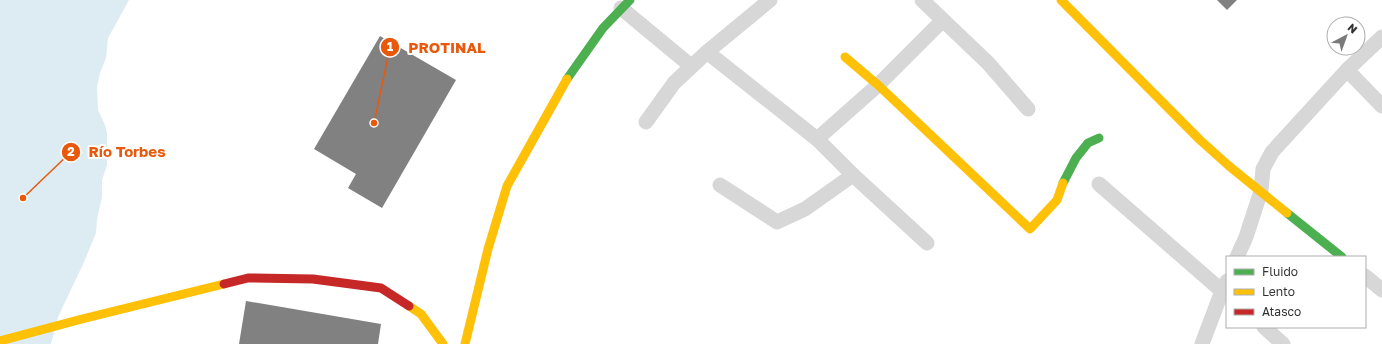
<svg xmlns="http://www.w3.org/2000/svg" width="1382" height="344" font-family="'Golos Text',sans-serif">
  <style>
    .water { fill: #ddebf3 }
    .building { fill: #818181 }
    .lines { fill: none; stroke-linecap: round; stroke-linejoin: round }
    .street { stroke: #d7d7d7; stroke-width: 15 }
    .fast { stroke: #4caf50; stroke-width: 9 }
    .slow { stroke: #ffc107; stroke-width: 9 }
    .jam { stroke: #c62828; stroke-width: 9 }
    .leader { fill: none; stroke: #e8590c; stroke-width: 1.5 }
    .callout-dot { fill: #e8590c; stroke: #fff; stroke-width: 1.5 }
    .mark-label { font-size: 12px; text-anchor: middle; font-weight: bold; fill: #fff }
    .callout-label { font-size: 15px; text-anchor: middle; font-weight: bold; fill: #e8590c; stroke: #fff; stroke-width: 4; stroke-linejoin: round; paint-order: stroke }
  </style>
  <rect width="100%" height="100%" fill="#fff"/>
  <polygon class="water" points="0,0 129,0 108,38 106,58 100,73 97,87 98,110 105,125 107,133 107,165 102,180 102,197 97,219 96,233 84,262 58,317 51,344 0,344"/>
  <g class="building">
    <polygon points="1217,0 1237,0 1227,10"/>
    <polygon points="380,36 456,80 382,208 348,188 356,174 314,149"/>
    <polygon points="246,301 381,324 378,344 239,344"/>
  </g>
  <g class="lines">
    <g class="street">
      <polyline points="922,0 988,63 1028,109"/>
      <polyline points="621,8 691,66"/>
      <polyline points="1382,37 1347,70 1382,106"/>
      <polyline points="707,52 817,139 853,175 927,243"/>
      <polyline points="646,122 674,83 707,52 770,0"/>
      <polyline points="817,139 878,85 943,20"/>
      <polyline points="1099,184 1222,291 1227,281"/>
      <polyline points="720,185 777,222 805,209 853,175"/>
      <polyline points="1237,257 1246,237 1261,191 1263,169 1272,152 1347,70"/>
      <polyline points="1365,276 1382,290"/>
      <polyline points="1264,327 1283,344"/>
      <polyline points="1202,344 1222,291 1227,295"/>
    </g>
    <g class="fast">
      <polyline points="567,79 603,28 630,0"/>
      <polyline points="1063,183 1076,158 1088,143 1099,138"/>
      <polyline points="1287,213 1342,257"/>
    </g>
    <g class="slow">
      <polyline points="1061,0 1200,140 1229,166 1287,213"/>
      <polyline points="845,57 878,85 1030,229 1057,200 1063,183"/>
      <polyline points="409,306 421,314 443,344"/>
      <polyline points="0,341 82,319 224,284"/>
      <polyline points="465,344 488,249 507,186 567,79"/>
    </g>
    <polyline class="jam" points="224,284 248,278 313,279 381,288 409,306"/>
  </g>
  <path class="leader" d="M374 123L390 47M23 198L71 152"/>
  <g class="callout-dot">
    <circle cx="374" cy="123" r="4"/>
    <circle cx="23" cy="198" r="4"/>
    <circle cx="390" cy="47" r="10"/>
    <circle cx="71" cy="152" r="10"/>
  </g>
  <g class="mark-label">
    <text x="390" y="51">1</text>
    <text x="71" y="156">2</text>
  </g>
  <g class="callout-label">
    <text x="447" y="53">PROTINAL</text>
    <text x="127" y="157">Río Torbes</text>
  </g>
  <rect x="1226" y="256" width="140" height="72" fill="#ffffff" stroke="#adadad"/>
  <rect x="1234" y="269" width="20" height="6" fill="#4caf50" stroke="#adadad"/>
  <text x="1262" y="276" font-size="12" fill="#333333">Fluido</text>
  <rect x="1234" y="289" width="20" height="6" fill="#ffc107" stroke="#adadad"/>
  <text x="1262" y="296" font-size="12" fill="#333333">Lento</text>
  <rect x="1234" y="309" width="20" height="6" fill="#c62828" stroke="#adadad"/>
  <text x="1262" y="316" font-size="12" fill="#333333">Atasco</text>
  <g transform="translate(1346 36) rotate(41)"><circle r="19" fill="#ffffff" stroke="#adadad"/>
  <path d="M0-3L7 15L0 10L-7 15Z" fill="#7a7a7a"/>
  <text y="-6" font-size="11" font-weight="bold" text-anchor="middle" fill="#333333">N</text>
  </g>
</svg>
